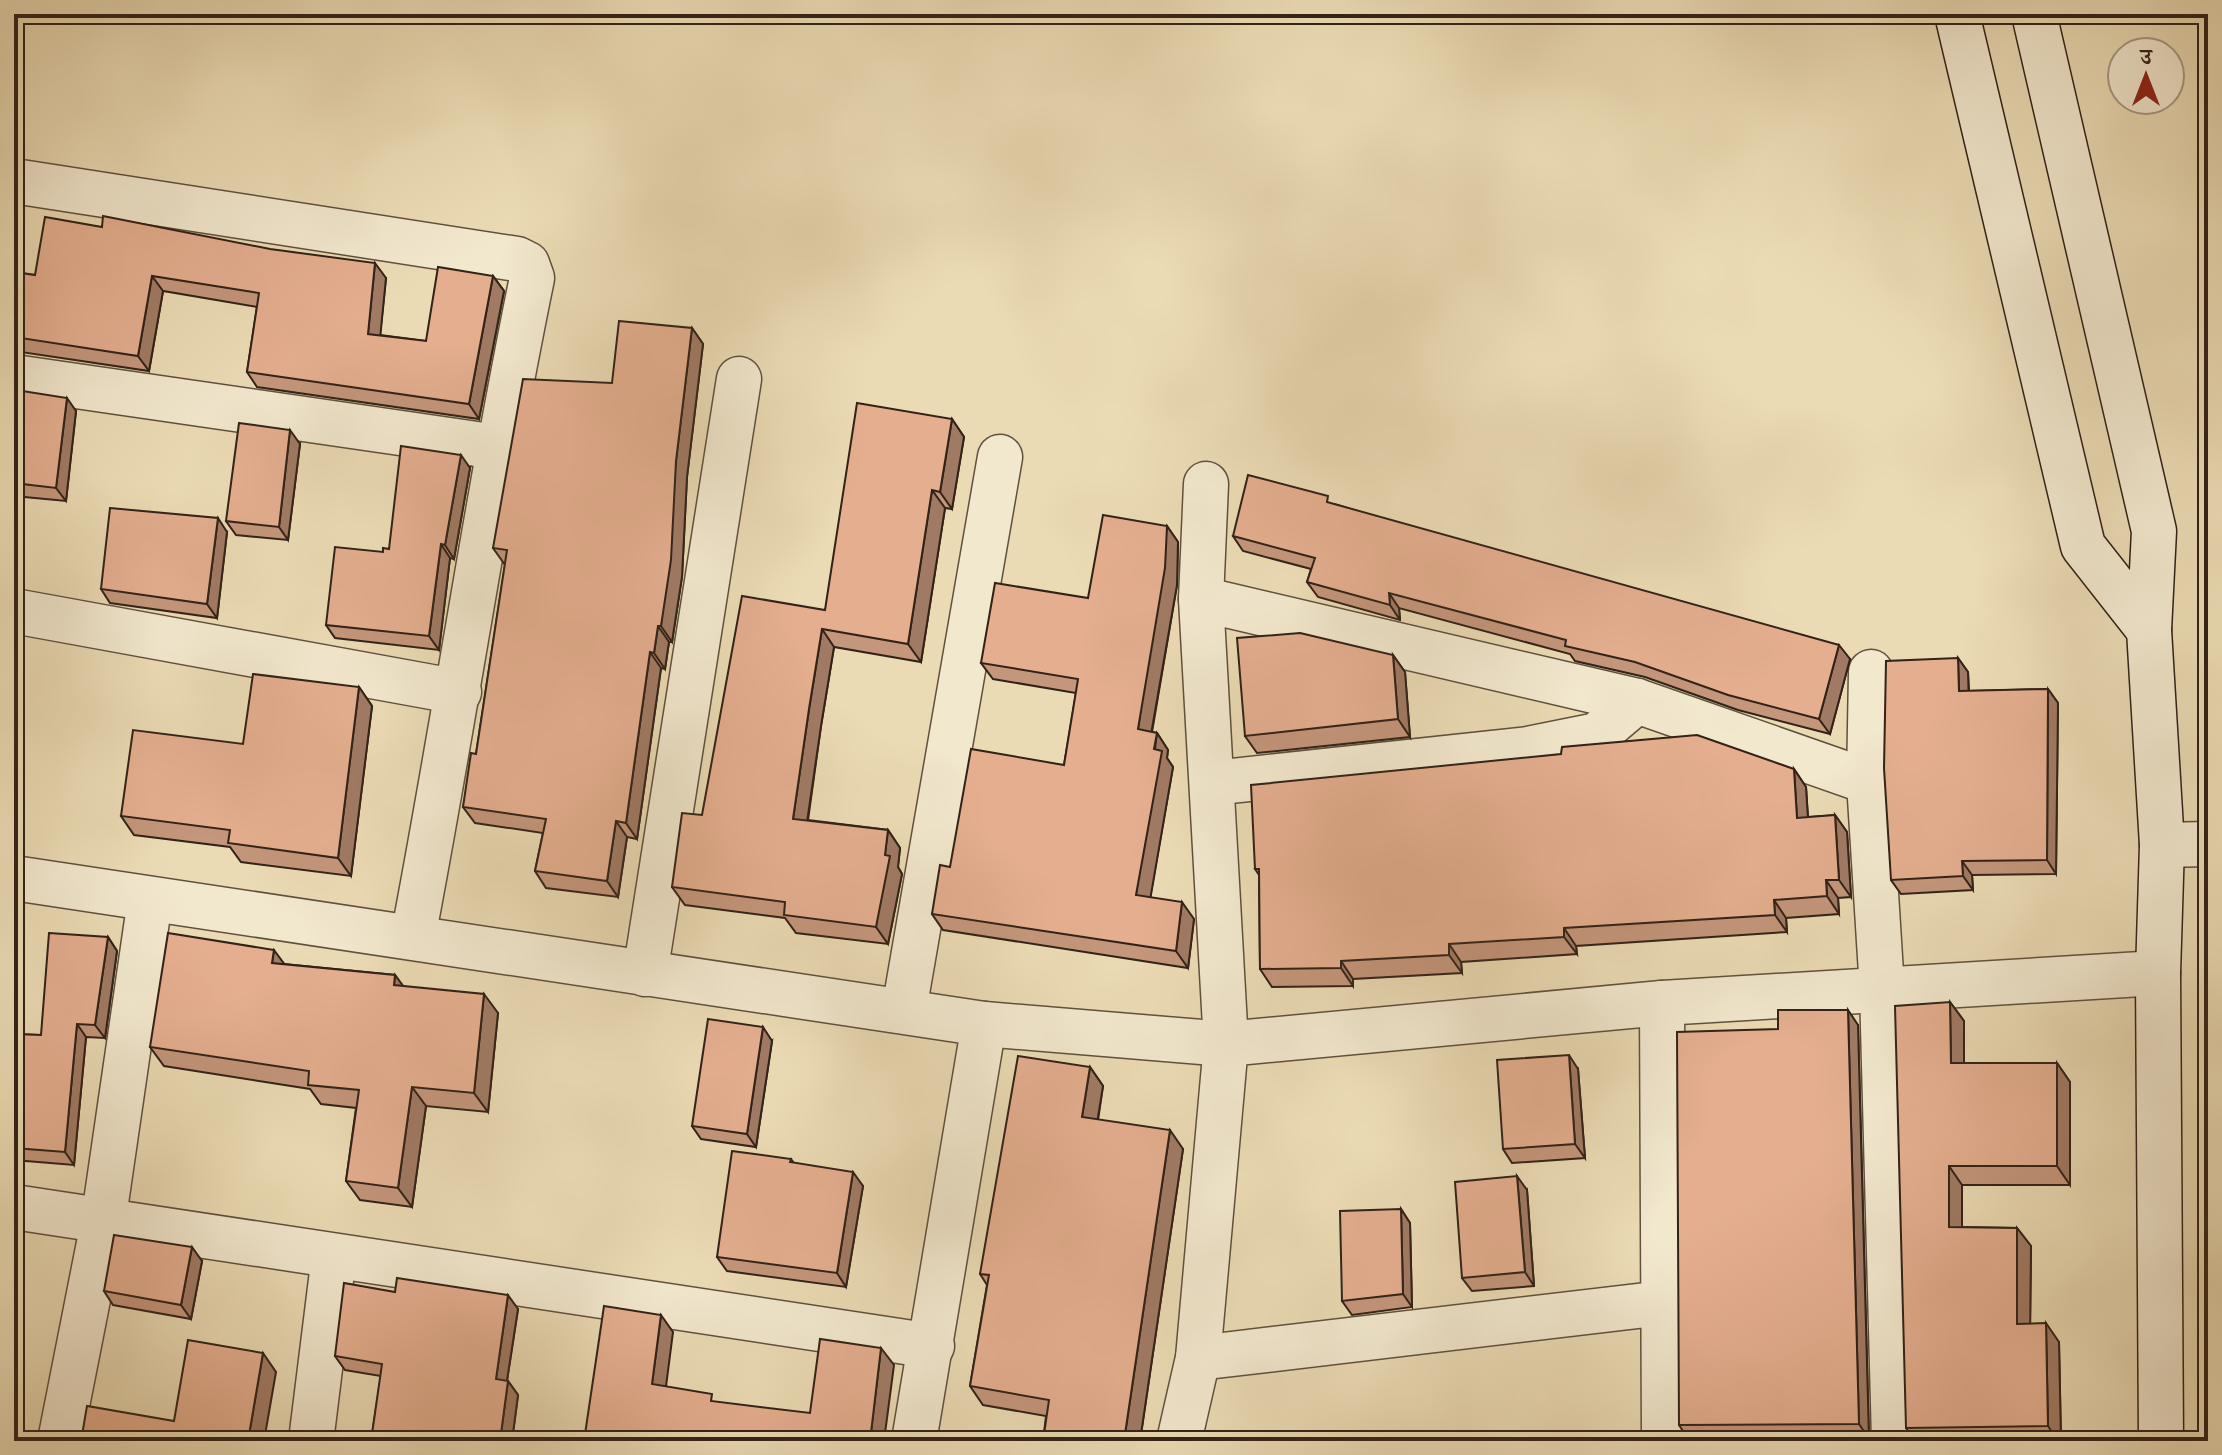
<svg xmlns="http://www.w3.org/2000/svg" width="2222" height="1455" font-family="'EB Garamond','Noto Serif Devanagari',serif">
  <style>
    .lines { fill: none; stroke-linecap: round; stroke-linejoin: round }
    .street-casing { stroke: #60503f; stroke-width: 47 }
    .secondary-casing { stroke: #322218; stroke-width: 47 }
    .street { stroke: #f2e8ce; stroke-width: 44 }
    .secondary { stroke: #f2e8ce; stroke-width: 44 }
    .wall { fill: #c4967b; stroke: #322218; stroke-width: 2 }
    .shaded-wall { fill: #a07a64; stroke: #322218; stroke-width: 2 }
    .building { fill: #e4ae8f; stroke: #322218; stroke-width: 2 }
  </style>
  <rect width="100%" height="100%" fill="#ebdbb4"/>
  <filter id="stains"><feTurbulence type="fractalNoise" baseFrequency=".0025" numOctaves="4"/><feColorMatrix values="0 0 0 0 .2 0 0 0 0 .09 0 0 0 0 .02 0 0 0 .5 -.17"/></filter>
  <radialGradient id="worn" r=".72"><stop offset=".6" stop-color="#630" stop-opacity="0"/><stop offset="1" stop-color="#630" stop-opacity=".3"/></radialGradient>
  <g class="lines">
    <g class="street-casing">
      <g id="street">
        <path d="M14 181 517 259 527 264 532 278C487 497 455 718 413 937"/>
        <polyline points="14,377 497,447"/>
        <polyline points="1201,599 1637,701 1869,782"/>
        <polyline points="14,611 459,692"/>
        <polyline points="1871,672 1869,782 1882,989 1894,1441"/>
        <polyline points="1212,783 1528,749 1597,735 1637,701"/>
        <polyline points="2162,845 2208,844"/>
        <polyline points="14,878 984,1024 1226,1044 1662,1003 2158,973"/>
        <polyline points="645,974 739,379"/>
        <polyline points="1662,1003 1664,1441"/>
        <polyline points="904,1010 1000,457"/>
        <polyline points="14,1207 932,1346"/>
        <polyline points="1198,1358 1663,1303"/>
        <polyline points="60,1441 103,1223 150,900"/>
        <polyline points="311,1441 334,1256"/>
        <polyline points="914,1441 984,1024"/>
        <polyline points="1179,1441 1198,1358 1226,1044 1201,599 1206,484"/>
      </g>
    </g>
    <g class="secondary-casing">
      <g id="secondary">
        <polyline points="1957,14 2083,546 2149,630"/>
        <polyline points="2034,14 2154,531 2149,630 2162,845 2158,973 2161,1441"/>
      </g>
    </g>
    <use href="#street" class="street"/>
    <use href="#secondary" class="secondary"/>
  </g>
  <g class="wall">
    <polygon points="14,272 35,275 386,278 380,335 426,341 493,276 504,291 479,419 257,387 247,372 257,307 163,291 149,371 14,351"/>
    <polygon points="692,328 703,344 687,477 682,577 672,642 669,642 665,669 661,668 637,839 627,837 618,897 546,888 535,871 543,833 475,823 463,807 476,754 505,565 493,548 612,383"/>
    <polygon points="14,404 76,411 66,501 14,496"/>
    <polygon points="952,419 964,437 952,509 945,508 921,662 834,647 821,726 808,820 888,830 900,848 898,867 902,874 888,944 796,933 785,918 685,905 672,887 702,815 825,610"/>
    <polygon points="300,444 288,540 236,535 226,521"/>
    <polygon points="470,468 454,559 450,558 439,650 335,638 326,625 389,549"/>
    <polygon points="1334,504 1850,659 1830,734 1738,710 1645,677 1575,661 1570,654 1399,608 1400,620 1318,597 1307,582 1311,569 1243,551 1233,536"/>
    <polygon points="1167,526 1178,542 1177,585 1152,732 1157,733 1168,750 1167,758 1173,767 1150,898 1194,919 1188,968 943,930 932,914 950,867 1064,765 1076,693 993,679 981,663 1088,598"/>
    <polygon points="227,532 217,618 110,603 101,589"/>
    <polygon points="1393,655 1405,672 1410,737 1257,753 1245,736"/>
    <polygon points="1958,658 1968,672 1969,691 2048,689 2058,703 2056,874 1972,875 1973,890 1901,894 1891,880"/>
    <polygon points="359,687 372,706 351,876 241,862 230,847 134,835 121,816 243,744"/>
    <polygon points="1794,769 1806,787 1808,817 1835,815 1847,832 1851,897 1838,898 1839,914 1786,918 1787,932 1576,946 1577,954 1461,962 1462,973 1353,979 1353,986 1272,987 1260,969 1259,875 1255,869"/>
    <polygon points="108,937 117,951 105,1038 86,1037 74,1165 14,1160 14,1034 41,1035"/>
    <polygon points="284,964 395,975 403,986 498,1013 488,1112 426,1106 412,1207 360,1200 346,1181 356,1108 321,1104 310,1089 164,1066 150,1047"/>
    <polygon points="1950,1002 1964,1021 1964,1063 2057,1063 2070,1082 2070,1185 1962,1185 1962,1227 2017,1228 2031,1246 2030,1324 2059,1342 2061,1441 1915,1441 1906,1428"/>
    <polygon points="2199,1020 2208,1020 2208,1034"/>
    <polygon points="1858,1025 1869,1439 1689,1440 1679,1425 1778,1029"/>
    <polygon points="772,1041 756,1147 701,1139 692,1126"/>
    <polygon points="1090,1067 1103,1086 1098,1120 1183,1149 1140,1441 1043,1441 1046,1416 983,1405 970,1386 987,1285 980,1274"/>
    <polygon points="1578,1069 1585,1158 1512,1163 1503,1149"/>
    <polygon points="791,1159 794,1163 863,1186 846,1287 727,1271 717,1257"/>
    <polygon points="1527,1190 1534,1286 1472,1291 1462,1278"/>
    <polygon points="1401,1209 1410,1223 1412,1307 1352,1315 1342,1301"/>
    <polygon points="202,1261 191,1319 113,1305 104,1291"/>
    <polygon points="395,1292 518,1309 507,1381 508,1381 518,1395 512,1441 377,1441 372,1434 381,1376 345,1370 335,1356"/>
  </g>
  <g class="shaded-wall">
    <polygon points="375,263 386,278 379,349 368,334"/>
    <polygon points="152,276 163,291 149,371 138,356"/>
    <polygon points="493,276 504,291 479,419 469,404"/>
    <polygon points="692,328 703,344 687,477 682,577 672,642 661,626 676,461"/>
    <polygon points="67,398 76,411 66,501 56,488"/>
    <polygon points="952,419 964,437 952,509 940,492"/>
    <polygon points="290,430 300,444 288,540 279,527"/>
    <polygon points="461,455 470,468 454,559 445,545"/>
    <polygon points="932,490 945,508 921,662 908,644"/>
    <polygon points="218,518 227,532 217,618 207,604"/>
    <polygon points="1167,526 1178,542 1177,585 1149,746 1138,729"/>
    <polygon points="441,544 450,558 439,650 429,636"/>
    <polygon points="1389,593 1399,608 1400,620 1390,605"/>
    <polygon points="658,626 669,642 665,669 654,653"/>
    <polygon points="822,629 834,647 821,726 805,836 793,819 809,709"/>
    <polygon points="1839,645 1850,659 1830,734 1819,719"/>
    <polygon points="650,652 661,668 637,839 626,823"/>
    <polygon points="1393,655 1405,672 1410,737 1398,719"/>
    <polygon points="1958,658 1968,672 1969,705 1959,691"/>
    <polygon points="359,687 372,706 351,876 338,858"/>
    <polygon points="2048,689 2058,703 2056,874 2047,860"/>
    <polygon points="1157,733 1168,750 1167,758 1173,767 1148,912 1136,895"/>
    <polygon points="1794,769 1806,787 1809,835 1797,818"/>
    <polygon points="1835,815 1847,832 1851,897 1839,880"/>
    <polygon points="616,821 627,837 618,897 607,881"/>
    <polygon points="888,830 900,848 898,867 902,874 888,944 876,927"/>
    <polygon points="1962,861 1972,875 1973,890 1963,876"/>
    <polygon points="1826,880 1838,898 1839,914 1827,896"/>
    <polygon points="1774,900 1786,918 1787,932 1775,915"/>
    <polygon points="1182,902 1194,919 1188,968 1176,951"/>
    <polygon points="1564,928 1576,946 1577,954 1564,937"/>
    <polygon points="108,937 117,951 105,1038 95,1025"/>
    <polygon points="1449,944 1461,962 1462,973 1449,955"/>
    <polygon points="274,950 288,969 272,963"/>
    <polygon points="1341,961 1353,979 1353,986 1341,968"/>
    <polygon points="395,975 409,994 394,985"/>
    <polygon points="484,994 498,1013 488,1112 474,1093"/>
    <polygon points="1950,1002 1964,1021 1964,1082 1951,1063"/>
    <polygon points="1848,1010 1858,1025 1869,1439 1859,1424"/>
    <polygon points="77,1024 86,1037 74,1165 65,1152"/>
    <polygon points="763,1027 772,1041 756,1147 747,1134"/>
    <polygon points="1569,1055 1578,1069 1585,1158 1575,1144"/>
    <polygon points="2057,1063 2070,1082 2070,1185 2057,1166"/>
    <polygon points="1090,1067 1103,1086 1095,1136 1082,1117"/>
    <polygon points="412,1087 426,1106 412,1207 398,1188"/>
    <polygon points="1170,1130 1183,1149 1140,1441 1124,1441"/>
    <polygon points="1949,1166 1962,1185 1962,1246 1949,1227"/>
    <polygon points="853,1172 863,1186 846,1287 837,1273"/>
    <polygon points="1517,1176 1527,1190 1534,1286 1525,1272"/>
    <polygon points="1401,1209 1410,1223 1412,1307 1403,1294"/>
    <polygon points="2017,1228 2031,1246 2030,1343 2017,1324"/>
    <polygon points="192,1247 202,1261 191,1319 181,1305"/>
    <polygon points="508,1295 518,1309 505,1393 496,1379"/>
    <polygon points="661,1315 673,1332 664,1402 652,1384"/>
    <polygon points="2046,1323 2059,1342 2061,1441 2058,1441 2048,1426"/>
    <polygon points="881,1348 894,1365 884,1441 870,1441"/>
    <polygon points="263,1353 276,1372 264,1441 248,1441"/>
    <polygon points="508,1381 518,1395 512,1441 500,1441"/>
  </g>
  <g class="building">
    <polygon points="103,216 270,249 375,263 368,334 426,341 438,267 493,276 469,404 247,372 259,293 152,276 138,356 14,337 14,272 35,275 45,217 102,227"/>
    <polygon points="619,321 692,328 676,461 671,560 661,626 658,626 654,653 650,652 626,823 616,821 607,881 535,871 546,819 463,807 471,753 476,754 507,550 493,548 523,379 612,383"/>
    <polygon points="16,390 67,398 56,488 14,483 14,404"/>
    <polygon points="857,403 952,419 940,492 932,490 908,644 822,629 809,709 793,819 888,830 885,855 890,856 876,927 784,915 785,902 672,887 682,813 702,815 742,596 825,610"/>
    <polygon points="239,423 290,430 279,527 226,521"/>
    <polygon points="401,446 461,455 445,545 441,544 429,636 326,625 335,547 383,552 383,548 389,549"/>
    <polygon points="1248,475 1328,496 1327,502 1839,645 1819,719 1728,695 1635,662 1565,646 1566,640 1389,593 1390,605 1307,582 1315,558 1233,536"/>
    <polygon points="110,508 218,518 207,604 101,589"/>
    <polygon points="1103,515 1167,526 1165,568 1138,729 1157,733 1154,749 1162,751 1136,895 1182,902 1176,951 932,914 940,865 950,867 971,749 1064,765 1078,679 981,663 995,583 1088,598"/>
    <polygon points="1300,633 1393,655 1398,719 1245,736 1237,638"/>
    <polygon points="1958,658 1959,691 2048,689 2047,860 1962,861 1963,876 1891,880 1884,768 1886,661"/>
    <polygon points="253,674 359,687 338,858 228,843 230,830 121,816 133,730 243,744"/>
    <polygon points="1697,735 1794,769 1797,818 1835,815 1839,880 1826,880 1827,896 1774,900 1775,915 1564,928 1564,937 1449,944 1449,955 1341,961 1341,968 1260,969 1259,869 1255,869 1251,785 1561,754 1562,747"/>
    <polygon points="49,933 108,937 95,1025 77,1024 65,1152 14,1148 14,1034 41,1035"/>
    <polygon points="168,933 274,950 272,963 395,975 394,985 484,994 474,1093 412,1087 398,1188 346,1181 359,1090 308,1085 309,1071 150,1047"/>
    <polygon points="2198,961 2208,961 2208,1020 2199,1020"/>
    <polygon points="1950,1002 1951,1063 2057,1063 2057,1166 1949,1166 1949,1227 2017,1228 2017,1324 2046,1323 2048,1426 1906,1428 1895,1006"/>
    <polygon points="1778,1010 1848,1010 1859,1424 1679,1425 1677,1032 1778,1029"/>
    <polygon points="708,1019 763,1027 747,1134 692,1126"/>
    <polygon points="1569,1055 1575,1144 1503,1149 1497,1060"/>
    <polygon points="1018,1056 1090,1067 1082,1117 1170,1130 1124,1441 1043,1441 1049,1400 970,1386 989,1275 980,1274"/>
    <polygon points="732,1151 791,1159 790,1162 853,1172 837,1273 717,1257"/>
    <polygon points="1517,1176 1525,1272 1462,1278 1455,1182"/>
    <polygon points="1401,1209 1403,1294 1342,1301 1340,1211"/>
    <polygon points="114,1235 192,1247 181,1305 104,1291"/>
    <polygon points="397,1278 508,1295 496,1379 508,1381 500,1441 417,1441 372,1434 382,1364 335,1356 344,1283 395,1292"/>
    <polygon points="604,1306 661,1315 652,1384 712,1394 711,1401 810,1413 820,1339 881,1348 870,1441 584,1441"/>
    <polygon points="188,1340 263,1353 248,1441 81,1441 87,1406 174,1421"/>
  </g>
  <rect width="2222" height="1455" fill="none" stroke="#ebdbb4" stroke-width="48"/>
  <rect x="16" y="16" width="2190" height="1423" fill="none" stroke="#322218" stroke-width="4"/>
  <rect x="24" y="24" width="2174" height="1407" fill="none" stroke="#322218" stroke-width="2"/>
  <g transform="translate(2146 76)"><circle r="38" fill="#f2e8ce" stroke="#a59985" stroke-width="2"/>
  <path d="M0-6L14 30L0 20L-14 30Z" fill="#8f2418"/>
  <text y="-12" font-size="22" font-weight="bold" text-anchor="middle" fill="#322218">उ</text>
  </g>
  <rect width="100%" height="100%" filter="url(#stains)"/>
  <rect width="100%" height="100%" fill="url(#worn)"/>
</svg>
